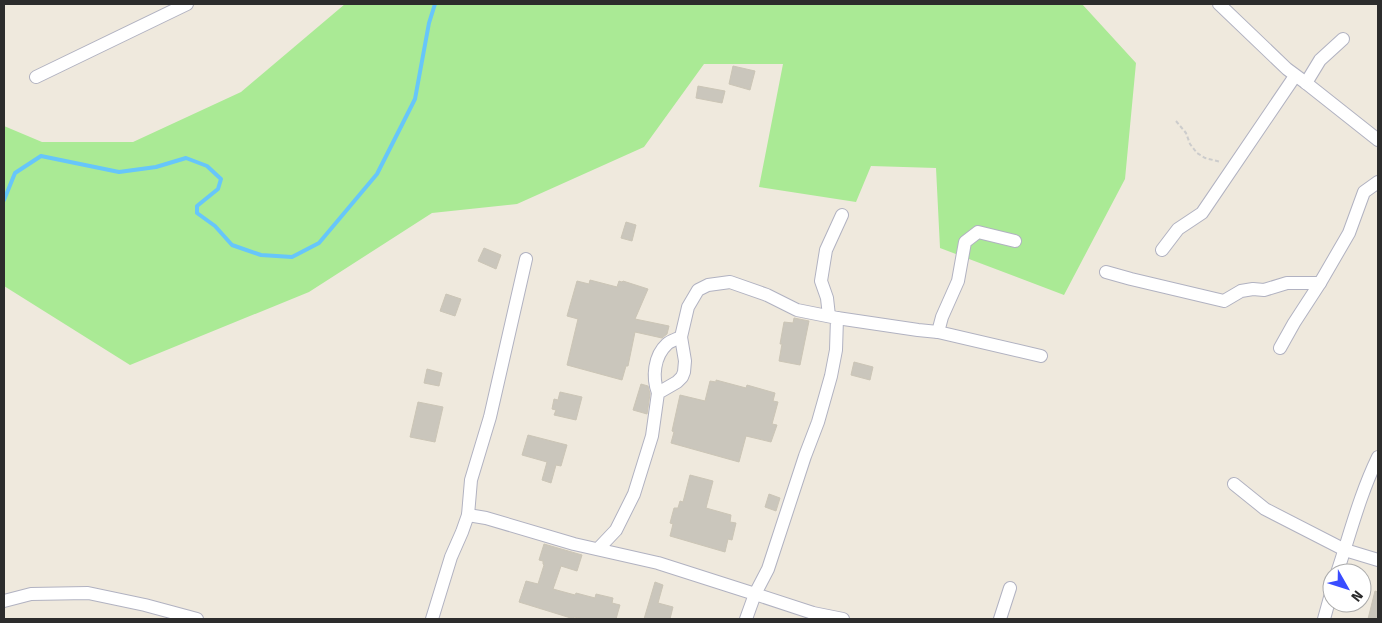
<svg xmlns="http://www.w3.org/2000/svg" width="1382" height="623" font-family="'Fira Sans',sans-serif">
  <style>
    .green { fill: #aaea95 }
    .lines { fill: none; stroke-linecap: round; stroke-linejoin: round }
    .stream { stroke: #67c6fa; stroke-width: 4 }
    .building { fill: #cac6bc; stroke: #cbc5b6 }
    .minor-casing { stroke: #b1b2c1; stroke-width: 14 }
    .path { stroke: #ccc; stroke-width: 2; stroke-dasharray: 4 2.5; stroke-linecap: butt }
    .minor { stroke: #fff; stroke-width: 12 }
  </style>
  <rect width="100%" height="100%" fill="#efe9dd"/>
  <polygon class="green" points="345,4 1082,4 1136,63 1125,179 1064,295 940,248 936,168 871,166 856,202 759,187 783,64 704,64 644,147 517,204 432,213 309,292 130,365 4,286 4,126 42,142 133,142 241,92"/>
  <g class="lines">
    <polyline class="stream" points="4,200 15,173 41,156 119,172 156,167 186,158 207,166 221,179 218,189 197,206 197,213 215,226 232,245 261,255 292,257 319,243 377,174 415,99 429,23 435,4"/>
  </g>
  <g class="building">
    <polygon points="733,66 755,71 750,90 729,84"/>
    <polygon points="698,86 725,91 722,103 696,98"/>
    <polygon points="626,222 636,225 632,241 621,238"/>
    <polygon points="484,248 501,255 496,269 478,261"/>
    <polygon points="590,280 617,287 619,281 622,282 623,281 648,289 635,319 669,326 667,334 662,338 635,332 628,366 626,366 622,380 567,365 578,319 567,316 577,281 589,284"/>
    <polygon points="446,294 461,299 455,316 440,311"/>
    <polygon points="794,318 809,321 800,365 779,361 782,344 780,344 784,322 793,323"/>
    <polygon points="854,362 873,367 870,380 851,375"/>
    <polygon points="427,369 442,373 439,386 424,383"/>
    <polygon points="716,380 746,388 747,385 775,393 773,401 778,402 772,424 777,425 771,442 746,436 739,462 671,443 674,432 672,431 680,395 705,401 710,381 716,382"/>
    <polygon points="641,384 648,386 650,394 647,414 633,410"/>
    <polygon points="560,392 582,397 576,420 554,415 556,410 552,409 554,399 558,400"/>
    <polygon points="418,402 443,407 435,442 410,437"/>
    <polygon points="528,435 567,445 561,466 556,465 551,483 542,480 547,462 522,455"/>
    <polygon points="690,475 713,481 706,508 731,515 730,522 736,523 732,540 728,539 725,552 670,536 673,524 670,523 674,508 678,508 680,501 683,502"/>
    <polygon points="769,494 780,498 776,511 765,507"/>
    <polygon points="544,544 582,555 577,571 561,566 553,589 575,595 576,593 595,598 596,594 613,598 612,603 620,605 616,619 583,619 574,617 574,619 519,602 526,581 538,584 544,565 543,564 543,561 539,560"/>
    <polygon points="655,582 663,585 658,603 673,607 670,619 644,619"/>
    <polygon points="1375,591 1378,592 1378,619 1368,619"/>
  </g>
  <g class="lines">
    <g class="minor-casing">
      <g id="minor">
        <polyline points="1219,4 1287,69 1306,83 1378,140"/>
        <polyline points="36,77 187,4"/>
        <polyline points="1306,83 1320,60 1343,39"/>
        <polyline points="1162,250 1178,229 1202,213 1295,76"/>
        <polyline points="1106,272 1131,279 1224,301 1241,291 1253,289 1264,290 1287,283 1320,283"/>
        <polyline points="829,316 827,298 821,281 826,250 842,215"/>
        <polyline points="837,318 918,330 938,332 1041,356"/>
        <polyline points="938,332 942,317 958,281 965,242 978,232 1015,241"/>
        <polyline points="1280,348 1294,323 1320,283 1349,233 1364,192 1378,182"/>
        <path d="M658 393C652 377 654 356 667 344 670 341 677 339 681 337"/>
        <polyline points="1234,484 1265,509 1345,550 1378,560"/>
        <polyline points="468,515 486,518 574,544 658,563 755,594 746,619"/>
        <polyline points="598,549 616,530 634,494 652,436 658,393 677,382 682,377 684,372 685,361 681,337 688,307 698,290 708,285 730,282 767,295 797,310 837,318 836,350 831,376 818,422 805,456 768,569 755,594 813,613 843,619"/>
        <path d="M1337 573C1350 534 1360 494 1378 457"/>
        <polyline points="4,601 31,594 88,593 145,605 197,619"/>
        <polyline points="432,619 451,557 462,532 468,515 471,480 490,417 526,259"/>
        <polyline points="1000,619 1010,588"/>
        <polyline points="1324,619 1332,590"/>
      </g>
    </g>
    <polyline class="path" points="1176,121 1186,133 1190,144 1197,153 1205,158 1221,162"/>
    <use href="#minor" class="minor"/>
  </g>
  <rect width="1382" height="623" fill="none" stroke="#2c2c2c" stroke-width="10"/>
  <g transform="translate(1347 588) rotate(129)"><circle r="24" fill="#ffffff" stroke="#ababab"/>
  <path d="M0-4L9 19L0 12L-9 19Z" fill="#3a4dff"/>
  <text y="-8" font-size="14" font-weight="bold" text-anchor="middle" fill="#2c2c2c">N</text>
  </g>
</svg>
